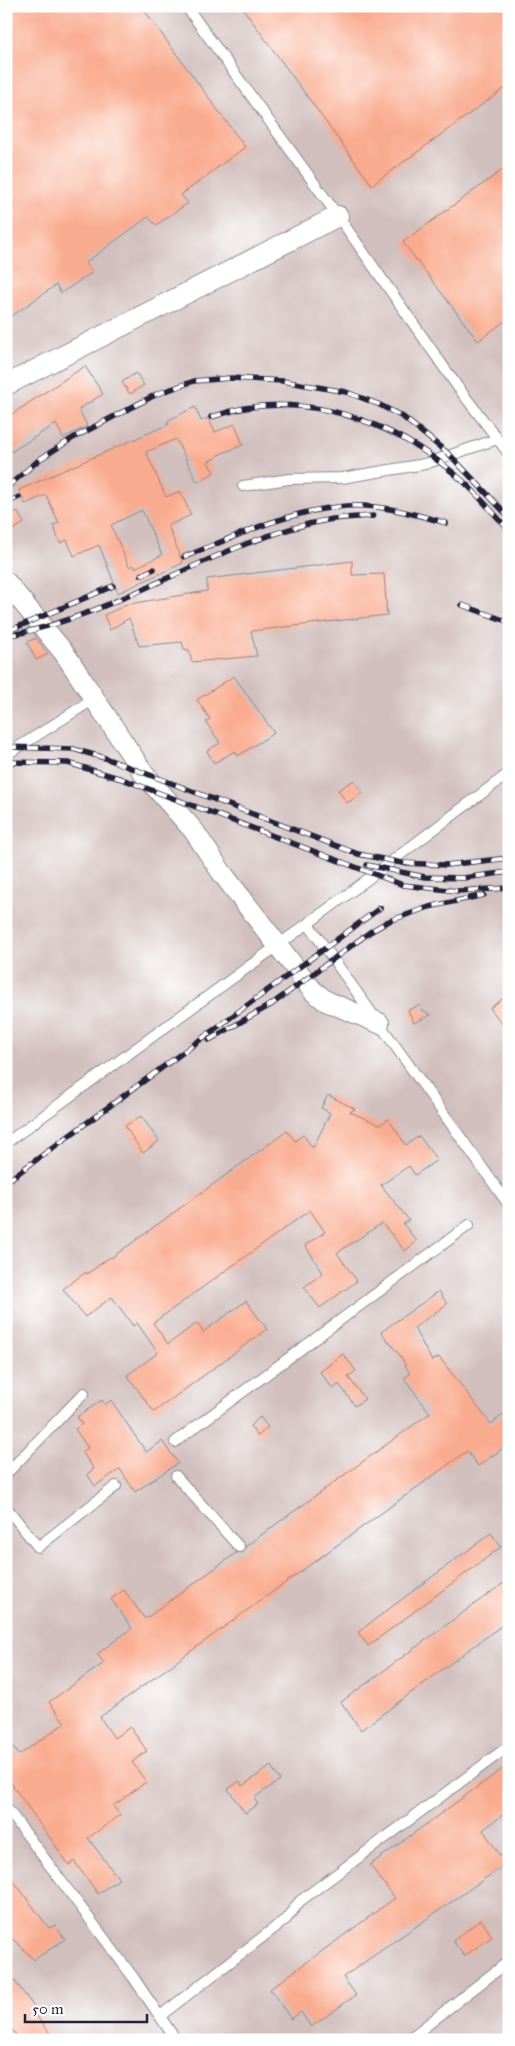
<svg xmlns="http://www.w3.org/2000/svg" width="515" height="2046" font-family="'IM FELL Great Primer',serif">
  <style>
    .industrial { fill: #d1bfbd }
    .building { fill: #f9ab8f; fill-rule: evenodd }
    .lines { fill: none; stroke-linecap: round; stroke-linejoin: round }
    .lane-casing { stroke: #8c888c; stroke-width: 12 }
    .street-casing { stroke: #8c888c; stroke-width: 22 }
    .lane { stroke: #fff; stroke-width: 10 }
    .street { stroke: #fff; stroke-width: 20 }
    .rail-casing { stroke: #22223b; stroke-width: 5.5 }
    .rail { stroke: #fff; stroke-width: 4; stroke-dasharray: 11; stroke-linecap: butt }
  </style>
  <rect width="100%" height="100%" fill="#fff"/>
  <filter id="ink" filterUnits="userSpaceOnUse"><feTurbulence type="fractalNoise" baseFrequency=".02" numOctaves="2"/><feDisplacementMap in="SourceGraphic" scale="10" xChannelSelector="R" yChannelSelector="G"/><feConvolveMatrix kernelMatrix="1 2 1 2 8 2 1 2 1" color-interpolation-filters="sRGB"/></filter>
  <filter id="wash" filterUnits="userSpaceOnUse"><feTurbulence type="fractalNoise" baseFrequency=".0096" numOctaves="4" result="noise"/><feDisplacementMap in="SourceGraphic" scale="20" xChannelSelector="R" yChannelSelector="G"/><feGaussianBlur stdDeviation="1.12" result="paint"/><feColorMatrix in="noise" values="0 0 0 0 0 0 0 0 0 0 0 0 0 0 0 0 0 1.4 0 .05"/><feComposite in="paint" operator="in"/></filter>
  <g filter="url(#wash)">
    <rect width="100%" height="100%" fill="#f5eedc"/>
    <rect class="industrial" x="6" y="6" width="503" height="2034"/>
    <g id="blocks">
      <g class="building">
        <polygon points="6,6 141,6 245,147 181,195 188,203 156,225 148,217 85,263 93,272 61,293 56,285 6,320"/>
        <polygon points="241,6 509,6 509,85 372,185"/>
        <polygon points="509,165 509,318 478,341 403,242"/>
        <polygon points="85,366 103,394 79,409 87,426 63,438 56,424 6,455 6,418"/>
        <polygon points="136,373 144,385 130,394 122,382"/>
        <path d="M195 407 201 421 208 418 215 432 235 424 243 445 218 455V456L208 462 214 473 197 482 176 439 146 452 166 497 180 491 191 515 168 526 183 563 118 593 99 545 74 556 67 540 60 543 53 525 59 523 46 495 25 504 19 490 169 424 167 421ZM142 510 162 555 135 568 133 565 129 567 111 525Z"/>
        <polygon points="17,511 24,523 13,530 6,517"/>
        <polygon points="352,561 352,575 384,574 387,615 251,631 257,656 192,662 189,650 184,649 182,642 139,646 129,618 110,630 104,615 124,606 123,605 207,591 207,579"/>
        <polygon points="36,638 48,654 36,660 27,642"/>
        <polygon points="234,676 274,733 238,756 235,751 214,763 207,751 220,743 206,722 210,719 197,700"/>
        <polygon points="354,780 363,793 347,803 338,790"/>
        <polygon points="509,994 509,1033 490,1008"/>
        <polygon points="420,1005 422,1010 431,1015 414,1023 408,1010"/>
        <polygon points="328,1095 355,1109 350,1112 380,1125 388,1119 406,1145 419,1136 437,1160 415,1175 409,1166 381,1185 409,1220 403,1224 417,1241 405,1251 382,1223 337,1253 357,1281 320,1308 304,1287 323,1273 305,1245 325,1232 310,1210 153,1323 168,1344 197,1323 203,1332 246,1301 267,1329 154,1412 127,1375 158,1353 137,1323 133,1326 112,1297 85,1317 63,1289 86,1272 87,1274 110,1257 111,1258 287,1131 295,1141 303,1135 313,1148 330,1113 321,1108"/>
        <polygon points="141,1116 159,1141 143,1153 125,1126"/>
        <polygon points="439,1291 447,1304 414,1328 432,1361 439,1357 491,1424 509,1410 509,1444 478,1466 467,1451 100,1717 114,1738 130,1727 147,1751 132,1762 146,1782 113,1806 120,1815 88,1838 119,1879 98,1894 74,1861 69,1865 6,1776 6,1737 19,1755 65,1723 49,1702 104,1663 97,1654 132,1628 111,1599 124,1590 145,1619 236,1553 243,1552 246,1546 430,1413 404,1378 410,1374 401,1357 381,1332"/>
        <polygon points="343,1354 356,1371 348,1377 365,1399 355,1406 339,1384 333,1389 320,1372"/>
        <polygon points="102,1400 105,1405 111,1400 146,1452 162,1441 178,1463 135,1492 120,1469 95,1486 87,1474 94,1469 82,1452 88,1448 75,1429 82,1424 77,1417"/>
        <polygon points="260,1417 268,1427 258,1436 250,1426"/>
        <polygon points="491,1533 501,1547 368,1646 358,1632"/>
        <polygon points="509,1579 509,1620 361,1730 341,1702"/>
        <polygon points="509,1764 509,1810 483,1830 506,1864 343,1977 356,1995 311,2027 301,2012 291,2019 270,1989 395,1898 370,1865"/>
        <polygon points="271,1766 280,1780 254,1798 258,1804 245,1813 228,1789 240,1781 242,1786"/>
        <polygon points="6,1871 49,1928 55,1925 65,1939 34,1960 13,1939 6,1944"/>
        <polygon points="481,1919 492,1937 464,1956 453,1941"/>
        <polygon points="6,1969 34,2007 31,2009 55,2040 20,2040 6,2022"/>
      </g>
    </g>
  </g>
  <g filter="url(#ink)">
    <use href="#blocks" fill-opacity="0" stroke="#8c888c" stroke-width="1"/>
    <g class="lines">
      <g class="lane-casing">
        <g id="lane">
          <polyline points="186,6 338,216 457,386 509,454"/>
          <polyline points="243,486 289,479 342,478 425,464 497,439"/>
          <polyline points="6,755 94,699"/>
          <polyline points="308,924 509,1205"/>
          <polyline points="6,1143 336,903 509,773"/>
          <polyline points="175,1442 469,1225"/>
          <polyline points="6,1474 84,1393"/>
          <polyline points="176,1476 239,1547"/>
          <polyline points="6,1507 38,1547 116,1486"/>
          <polyline points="6,1807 133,1977 176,2040"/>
          <polyline points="160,2016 286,1919 300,1901 509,1746"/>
          <polyline points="408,2040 509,1961"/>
        </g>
      </g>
      <g class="street-casing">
        <g id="street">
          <polyline points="6,385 338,216"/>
          <polyline points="6,582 65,654 144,774 194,831 222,873 313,991 326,1001 379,1023"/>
        </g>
      </g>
      <use href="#lane" class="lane"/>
      <use href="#street" class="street"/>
      <g class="rail-casing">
        <g id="rail">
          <path d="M211 417C222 414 233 410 245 408 325 395 406 429 465 483 480 497 494 514 509 530"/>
          <polyline points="6,488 40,459 73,438 157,394 194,381 231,378 283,381 346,392 378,404 403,417 450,455 509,517"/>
          <polyline points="6,503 19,497"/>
          <path d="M184 557C234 537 283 513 337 507 373 502 411 513 446 523"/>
          <polyline points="141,575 154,569"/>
          <polyline points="462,605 509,622"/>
          <polyline points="8,631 113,586"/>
          <path d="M6 636C119 616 215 541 327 520 342 517 358 517 373 516"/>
          <polyline points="6,747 73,749 105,758 358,854 402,863 446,865 509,858"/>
          <polyline points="6,762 68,763 122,779 403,885 458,891 509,888"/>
          <polyline points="367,865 425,877 463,878 509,872"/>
          <polyline points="209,1040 272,1004 370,932 389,921 429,907 484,895"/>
          <polyline points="6,1182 380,908"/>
        </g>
      </g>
      <use href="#rail" class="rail"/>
    </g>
  </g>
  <rect width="515" height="2046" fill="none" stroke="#fff" stroke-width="25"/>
  <path d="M25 2014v8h122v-8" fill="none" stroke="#22223b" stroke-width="2.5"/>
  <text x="32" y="2014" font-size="15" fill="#22223b" stroke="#ffffff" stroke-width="4" paint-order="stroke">50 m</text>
</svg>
